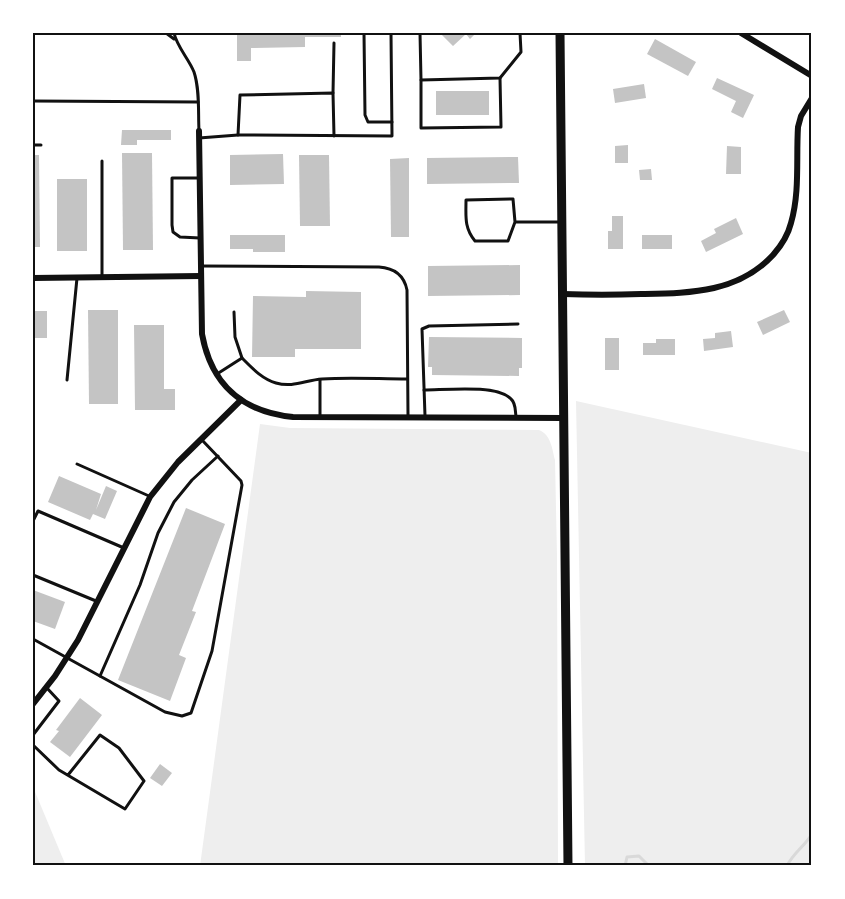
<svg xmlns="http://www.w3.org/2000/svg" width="845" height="899" font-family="Commissioner,sans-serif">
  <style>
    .green { fill: #eee }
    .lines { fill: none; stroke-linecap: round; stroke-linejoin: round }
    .stream { stroke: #d9d9d9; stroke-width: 3 }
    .building { fill: #c4c4c4 }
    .service { stroke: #111; stroke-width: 3 }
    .minor { stroke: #111; stroke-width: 6 }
    .secondary { stroke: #111; stroke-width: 9 }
    .neatline { fill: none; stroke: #111; stroke-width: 2 }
  </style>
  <rect width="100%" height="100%" fill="#fff"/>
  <g class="green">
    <polygon points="576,401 812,453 812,866 585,866"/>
    <path d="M260 424 290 428 539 430C551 435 552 448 555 460L557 556 558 866H200Z"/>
    <polygon points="33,787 66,866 33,866"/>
  </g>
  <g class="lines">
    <g class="stream">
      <polyline points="625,866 627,857 639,856 649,866"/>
      <path d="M787 866C793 853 805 846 812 834"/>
    </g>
  </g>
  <g class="building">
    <polygon points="237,33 341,33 341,37 305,37 305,47 251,48 251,61 237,61"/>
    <polygon points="440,33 476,33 470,39 466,34 453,46"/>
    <polygon points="655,39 696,62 688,76 647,54"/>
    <polygon points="717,78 754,95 743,118 731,112 736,101 712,89"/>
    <polygon points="644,84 646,98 615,103 613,89"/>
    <rect x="436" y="91" width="53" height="24"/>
    <polygon points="122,130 171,130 171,140 137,140 137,145 121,145"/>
    <polygon points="628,145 628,163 615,163 615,146"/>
    <polygon points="727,146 741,147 741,174 726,174"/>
    <polygon points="122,153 152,153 153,250 123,250"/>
    <polygon points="283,154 284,184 230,185 230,155"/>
    <polygon points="33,155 39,155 40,247 33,247"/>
    <polygon points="299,155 329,155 330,226 300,226"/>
    <polygon points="518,157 519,183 427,184 427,158"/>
    <polygon points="409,158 409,237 391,237 390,159"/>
    <polygon points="651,169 652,180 640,180 639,170"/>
    <rect x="57" y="179" width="30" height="72"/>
    <polygon points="612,216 623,216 623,249 608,249 608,231 612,231"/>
    <polygon points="736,218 743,234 706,252 701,241 716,233 714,229"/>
    <polygon points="230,235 285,235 285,252 253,252 253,249 230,249"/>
    <rect x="642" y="235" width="30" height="14"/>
    <polygon points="520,265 520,295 428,296 428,266"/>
    <polygon points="306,291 361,292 361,349 295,349 295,357 252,357 253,296 306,297"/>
    <polygon points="88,310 118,310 118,404 89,404"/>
    <polygon points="784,310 790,322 763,335 757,322"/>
    <rect x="33" y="311" width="14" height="27"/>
    <polygon points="134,325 164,325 164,389 175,389 175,410 135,410"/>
    <polygon points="731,331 733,347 704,351 703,339 715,338 715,333"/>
    <polygon points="429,337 522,338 522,368 519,368 519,376 432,375 432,367 428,367"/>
    <rect x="605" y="338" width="14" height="32"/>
    <polygon points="656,339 675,339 675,355 643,355 643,343 656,343"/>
    <polygon points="59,476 101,494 96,510 106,486 117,491 105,519 93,514 90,520 48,502"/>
    <polygon points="186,508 225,524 192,611 196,612 179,655 186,658 170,701 118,680"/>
    <polygon points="33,590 65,602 55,629 33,621"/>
    <polygon points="80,698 102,715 70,757 50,742 59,731 56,730"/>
    <polygon points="160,764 172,773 162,786 150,778"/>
  </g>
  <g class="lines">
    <g class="service">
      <polyline points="166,33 174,39"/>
      <path d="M174 33C177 47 189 59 194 72 200 90 198 112 199 131"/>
      <polyline points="364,33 365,115 368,122 392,122"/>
      <polyline points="420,33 421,80 500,78 521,52 520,33"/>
      <polyline points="421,80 421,128 501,127 500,78"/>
      <polyline points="333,93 334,43"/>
      <polyline points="33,101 198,102"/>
      <polyline points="238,135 240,95 333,93 334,136"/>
      <polyline points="199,138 238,135 392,136 391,33"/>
      <polyline points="33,145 41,145"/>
      <polyline points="102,161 102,276"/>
      <polyline points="198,178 172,178 172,225 173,232 180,237 200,238"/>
      <path d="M515 222 513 199 466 200C466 216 464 228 475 241H508L515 222H561"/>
      <path d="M200 266 379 267C394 268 404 275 407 290L408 416"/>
      <polyline points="234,312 235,337 242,358"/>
      <path d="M217 374 242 358C252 368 262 379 276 383 293 388 306 380 322 379 350 377 379 379 407 379"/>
      <polyline points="67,380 77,278"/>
      <path d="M424 390C445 390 497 384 511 399 516 403 515 411 516 416"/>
      <polyline points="425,416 422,329 429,326 518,324"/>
      <polyline points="320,417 320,380"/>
      <polyline points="77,464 149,496"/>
      <polyline points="33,521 38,511 124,548"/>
      <polyline points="33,575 96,601"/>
      <polyline points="33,639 165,712 182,716 191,713 212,651 242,485 241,481 202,440"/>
      <polyline points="100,676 140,585 158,533 174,502 192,480 218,456"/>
      <polyline points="33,735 59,701 46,687"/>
      <polyline points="33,745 59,770 125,809 144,781 119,748 100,735 68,775"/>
    </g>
    <g class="minor">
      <polyline points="741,33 812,76"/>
      <path d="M199 131 202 334C211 384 242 412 293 417L564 418"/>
      <polyline points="33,278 201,276"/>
      <path d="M563 294C589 295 615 295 641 294 690 293 738 293 773 255 781 246 788 235 791 223 800 192 796 159 798 127L801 116 812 98"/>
      <polyline points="33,704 55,676 78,640 150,497 178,462 241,400"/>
    </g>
    <polyline class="secondary" points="560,33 568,866"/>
  </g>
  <rect width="845" height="899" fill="none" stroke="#ffffff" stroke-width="69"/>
  <rect x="34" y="34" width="776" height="830" class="neatline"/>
</svg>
